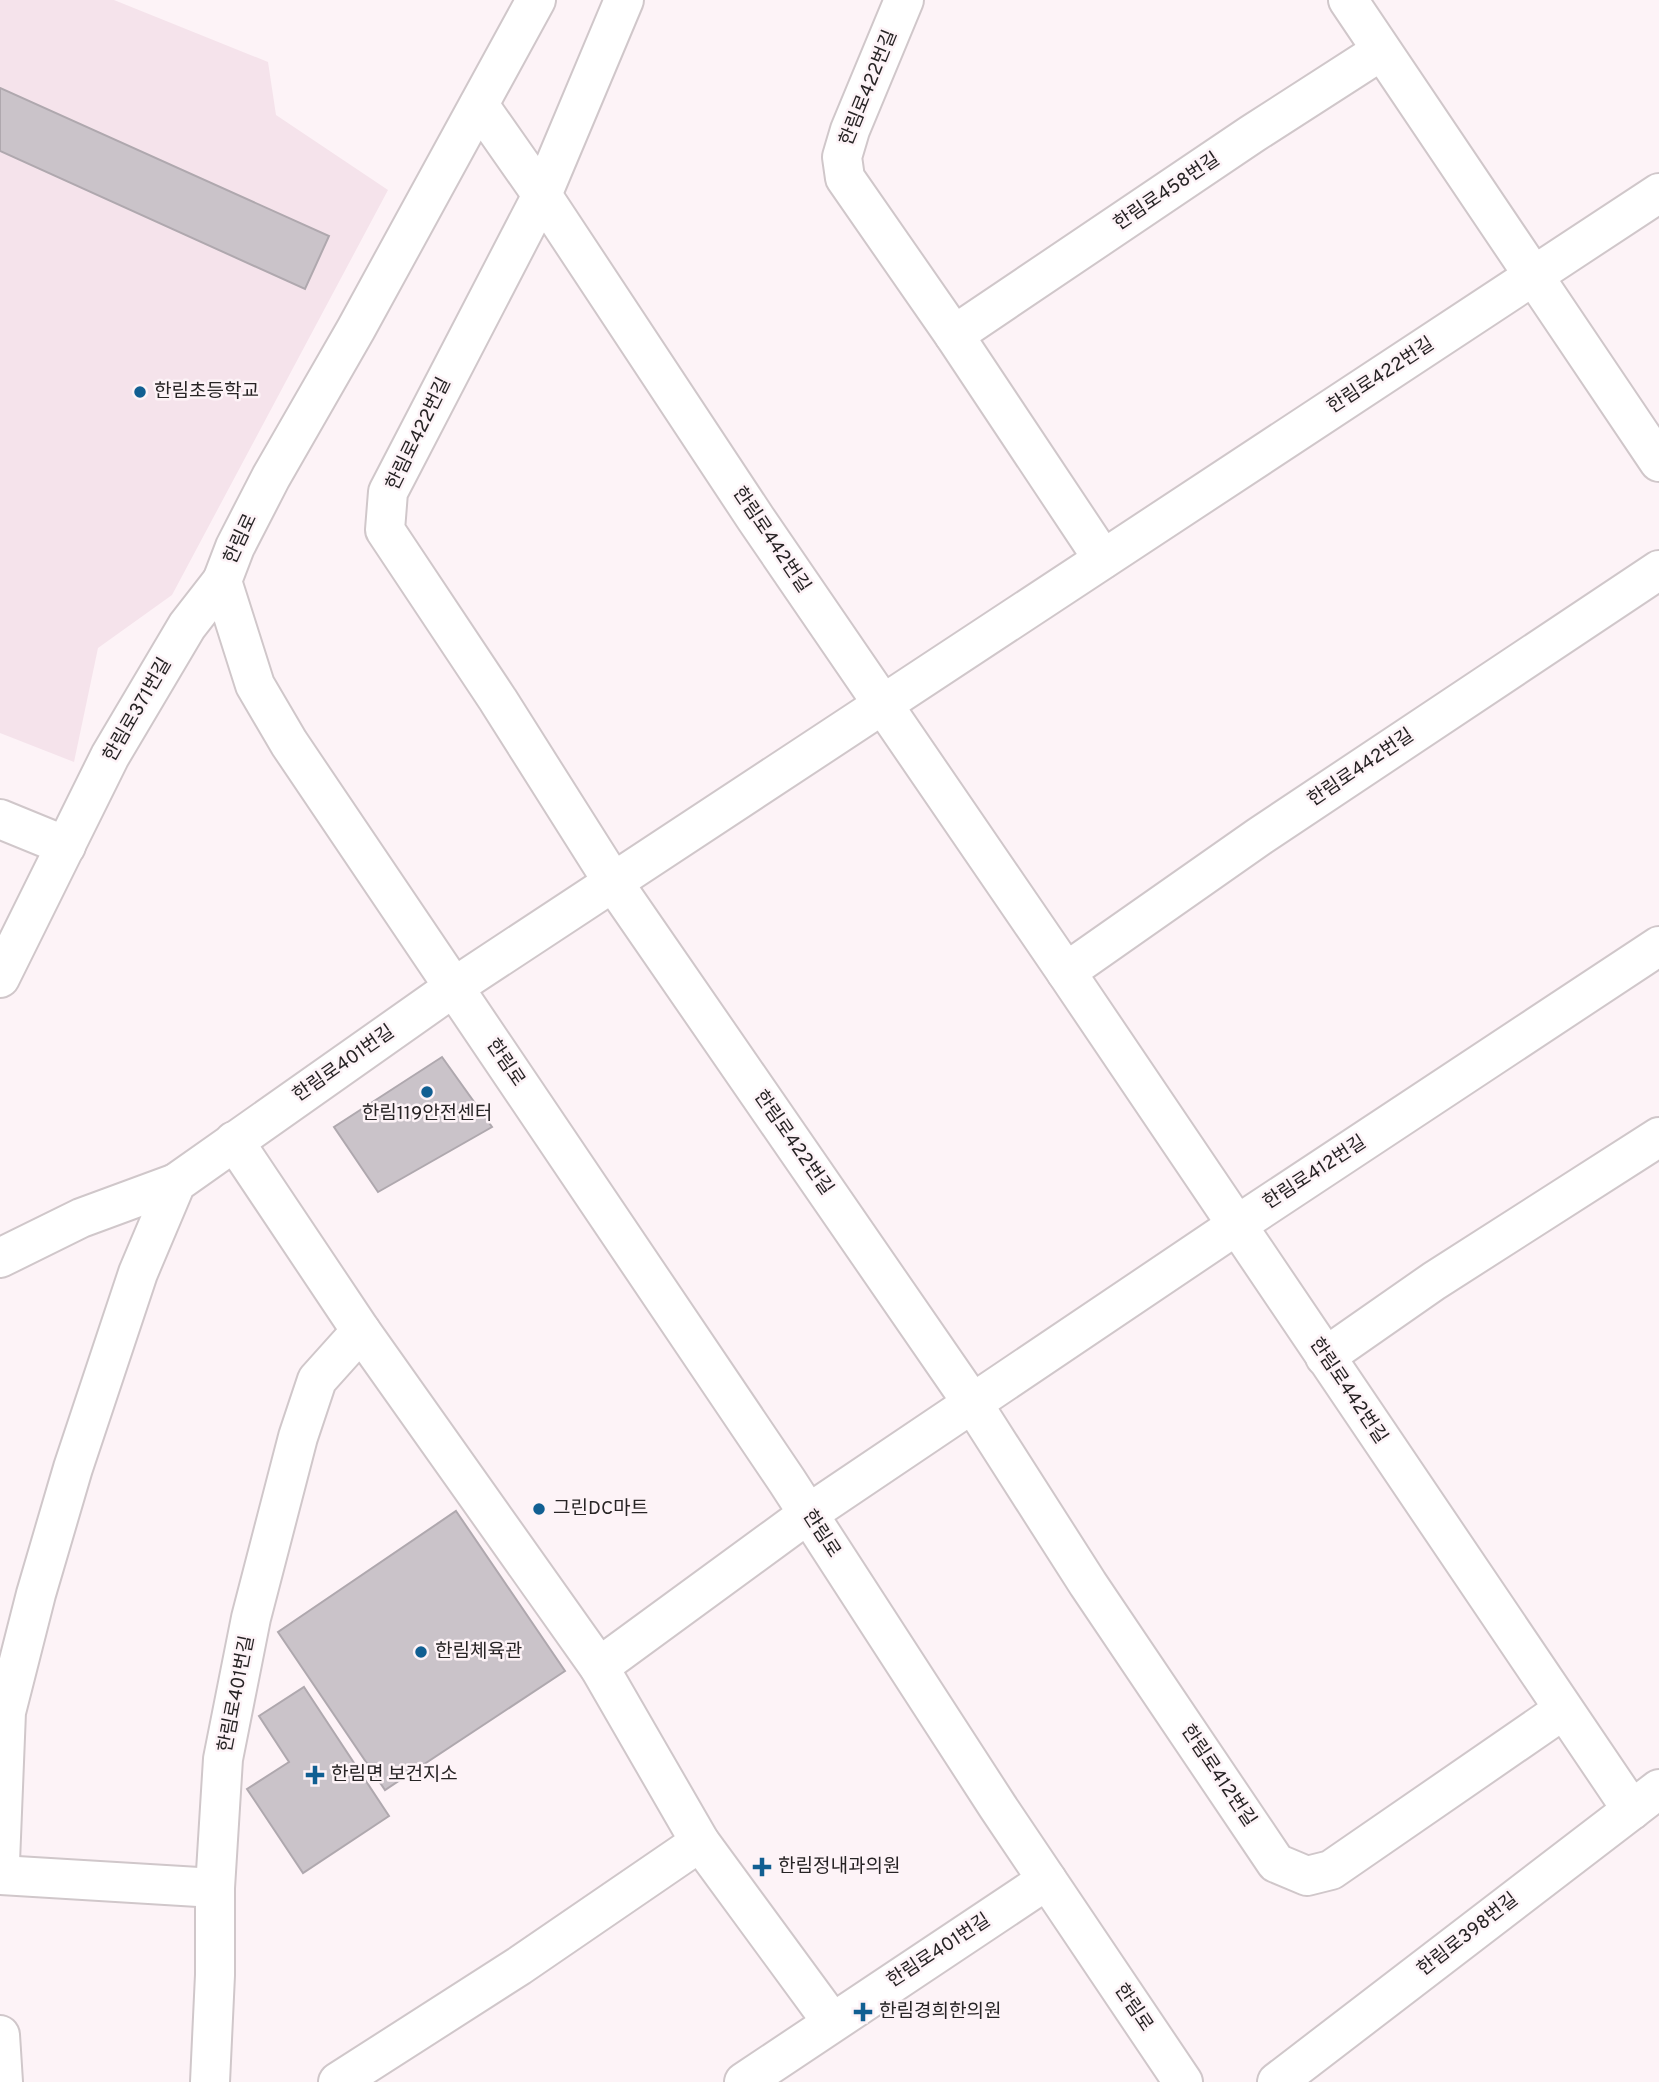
<svg xmlns="http://www.w3.org/2000/svg" width="1659" height="2082" font-family="Overpass,'Noto Sans KR',sans-serif">
  <style>
    .built { fill: #f5e3eb }
    .building { fill: #cac3c9; stroke: #afa8ae; stroke-width: 2 }
    .lines { fill: none; stroke-linecap: round; stroke-linejoin: round }
    .minor-casing { stroke: #d0c7ca; stroke-width: 42 }
    .tertiary-casing { stroke: #d0c7ca; stroke-width: 42 }
    .minor { stroke: #fff; stroke-width: 38 }
    .tertiary { stroke: #fff; stroke-width: 38 }
    .poi-dot { fill: #115f92; stroke: #fdf3f7; stroke-width: 2.5 }
    .labels { text-anchor: middle; dominant-baseline: central; stroke-width: 5; stroke-linejoin: round; paint-order: stroke }
    .street-label { font-size: 19px; fill: #272425; stroke: #fdf3f7 }
    .poi-label { font-size: 19px; fill: #272425; stroke: #fdf3f7; text-anchor: start }
  </style>
  <rect width="100%" height="100%" fill="#fdf3f7"/>
  <polygon class="built" points="0,0 114,0 268,62 276,115 388,190 172,595 98,648 74,762 0,733"/>
  <g class="building">
    <polygon points="0,88 329,236 305,289 0,151"/>
    <polygon points="442,1057 492,1127 378,1192 334,1127"/>
    <polygon points="456,1511 565,1671 385,1790 278,1632"/>
    <polygon points="304,1687 389,1816 303,1873 247,1789 289,1762 259,1716"/>
  </g>
  <g class="lines">
    <g class="minor-casing">
      <g id="minor">
        <polyline points="624,0 542,195 388,492 385,530 498,700 613,882 973,1404 1088,1584 1276,1863 1307,1876 1331,1870 1563,1710"/>
        <polyline points="904,0 850,130 842,157 845,178 954,335 1103,559"/>
        <polyline points="1348,0 1659,462"/>
        <polyline points="479,105 542,195 756,519 1066,972 1632,1810"/>
        <polyline points="954,335 1252,134 1381,51"/>
        <polyline points="0,819 66,846"/>
        <polyline points="1066,972 1260,836 1659,570"/>
        <polyline points="0,978 110,756 187,626 222,581"/>
        <polyline points="234,1141 361,1331 599,1667 700,1842 832,2022"/>
        <polyline points="0,1258 81,1218 176,1183"/>
        <polyline points="1325,1357 1434,1281 1659,1137"/>
        <polyline points="599,1667 808,1514 1237,1225 1659,946"/>
        <polyline points="0,1862 6,1712 36,1594 73,1468 138,1273 176,1183 454,987 1659,193"/>
        <polyline points="0,1875 215,1888"/>
        <polyline points="0,2035 3,2082"/>
        <polyline points="210,2082 215,1975 215,1888 223,1759 251,1618 298,1437 317,1380 361,1331"/>
        <polyline points="338,2082 519,1966 700,1842"/>
        <polyline points="744,2082 1047,1880"/>
      </g>
    </g>
    <g class="tertiary-casing">
      <g id="tertiary">
        <polyline points="536,0 356,329 271,477 235,547 222,581 255,685 289,743 787,1481 998,1807 1183,2082"/>
        <polyline points="1277,2082 1659,1789"/>
      </g>
    </g>
    <use href="#minor" class="minor"/>
    <use href="#tertiary" class="tertiary"/>
  </g>
  <g class="poi-dot">
    <circle cx="140" cy="392" r="7"/>
    <circle cx="427" cy="1092" r="7"/>
    <circle cx="539" cy="1509" r="7"/>
    <circle cx="421" cy="1652" r="7"/>
    <path d="M311.5 1764.5h7v7h7v7h-7v7h-7v-7h-7v-7h7z"/>
    <path d="M758.5 1856.5h7v7h7v7h-7v7h-7v-7h-7v-7h7z"/>
    <path d="M859.5 2001.5h7v7h7v7h-7v7h-7v-7h-7v-7h7z"/>
  </g>
  <g class="labels">
    <g class="street-label">
      <text transform="translate(869 88) rotate(-68)">한림로422번길</text>
      <text transform="translate(1167 192) rotate(-34)">한림로458번길</text>
      <text transform="translate(1381 376) rotate(-33)">한림로422번길</text>
      <text transform="translate(419 434) rotate(-64)">한림로422번길</text>
      <text transform="translate(241 539) rotate(-65)">한림로</text>
      <text transform="translate(771 540) rotate(56)">한림로442번길</text>
      <text transform="translate(138 710) rotate(-60)">한림로371번길</text>
      <text transform="translate(1361 768) rotate(-34)">한림로442번길</text>
      <text transform="translate(505 1063) rotate(56)">한림로</text>
      <text transform="translate(344 1064) rotate(-35)">한림로401번길</text>
      <text transform="translate(793 1143) rotate(55)">한림로422번길</text>
      <text transform="translate(1315 1173) rotate(-33)">한림로412번길</text>
      <text transform="translate(1348 1391) rotate(56)">한림로442번길</text>
      <text transform="translate(821 1534) rotate(57)">한림로</text>
      <text transform="translate(237 1694) rotate(-79)">한림로401번길</text>
      <text transform="translate(1218 1776) rotate(56)">한림로412번길</text>
      <text transform="translate(1468 1935) rotate(-38)">한림로398번길</text>
      <text transform="translate(939 1951) rotate(-33)">한림로401번길</text>
      <text transform="translate(1133 2008) rotate(56)">한림로</text>
    </g>
    <g class="poi-label">
      <text x="154" y="392">한림초등학교</text>
      <text x="427" y="1114" text-anchor="middle">한림119안전센터</text>
      <text x="553" y="1509">그린DC마트</text>
      <text x="435" y="1652">한림체육관</text>
      <text x="331" y="1775">한림면 보건지소</text>
      <text x="778" y="1867">한림정내과의원</text>
      <text x="879" y="2012">한림경희한의원</text>
    </g>
  </g>
</svg>
